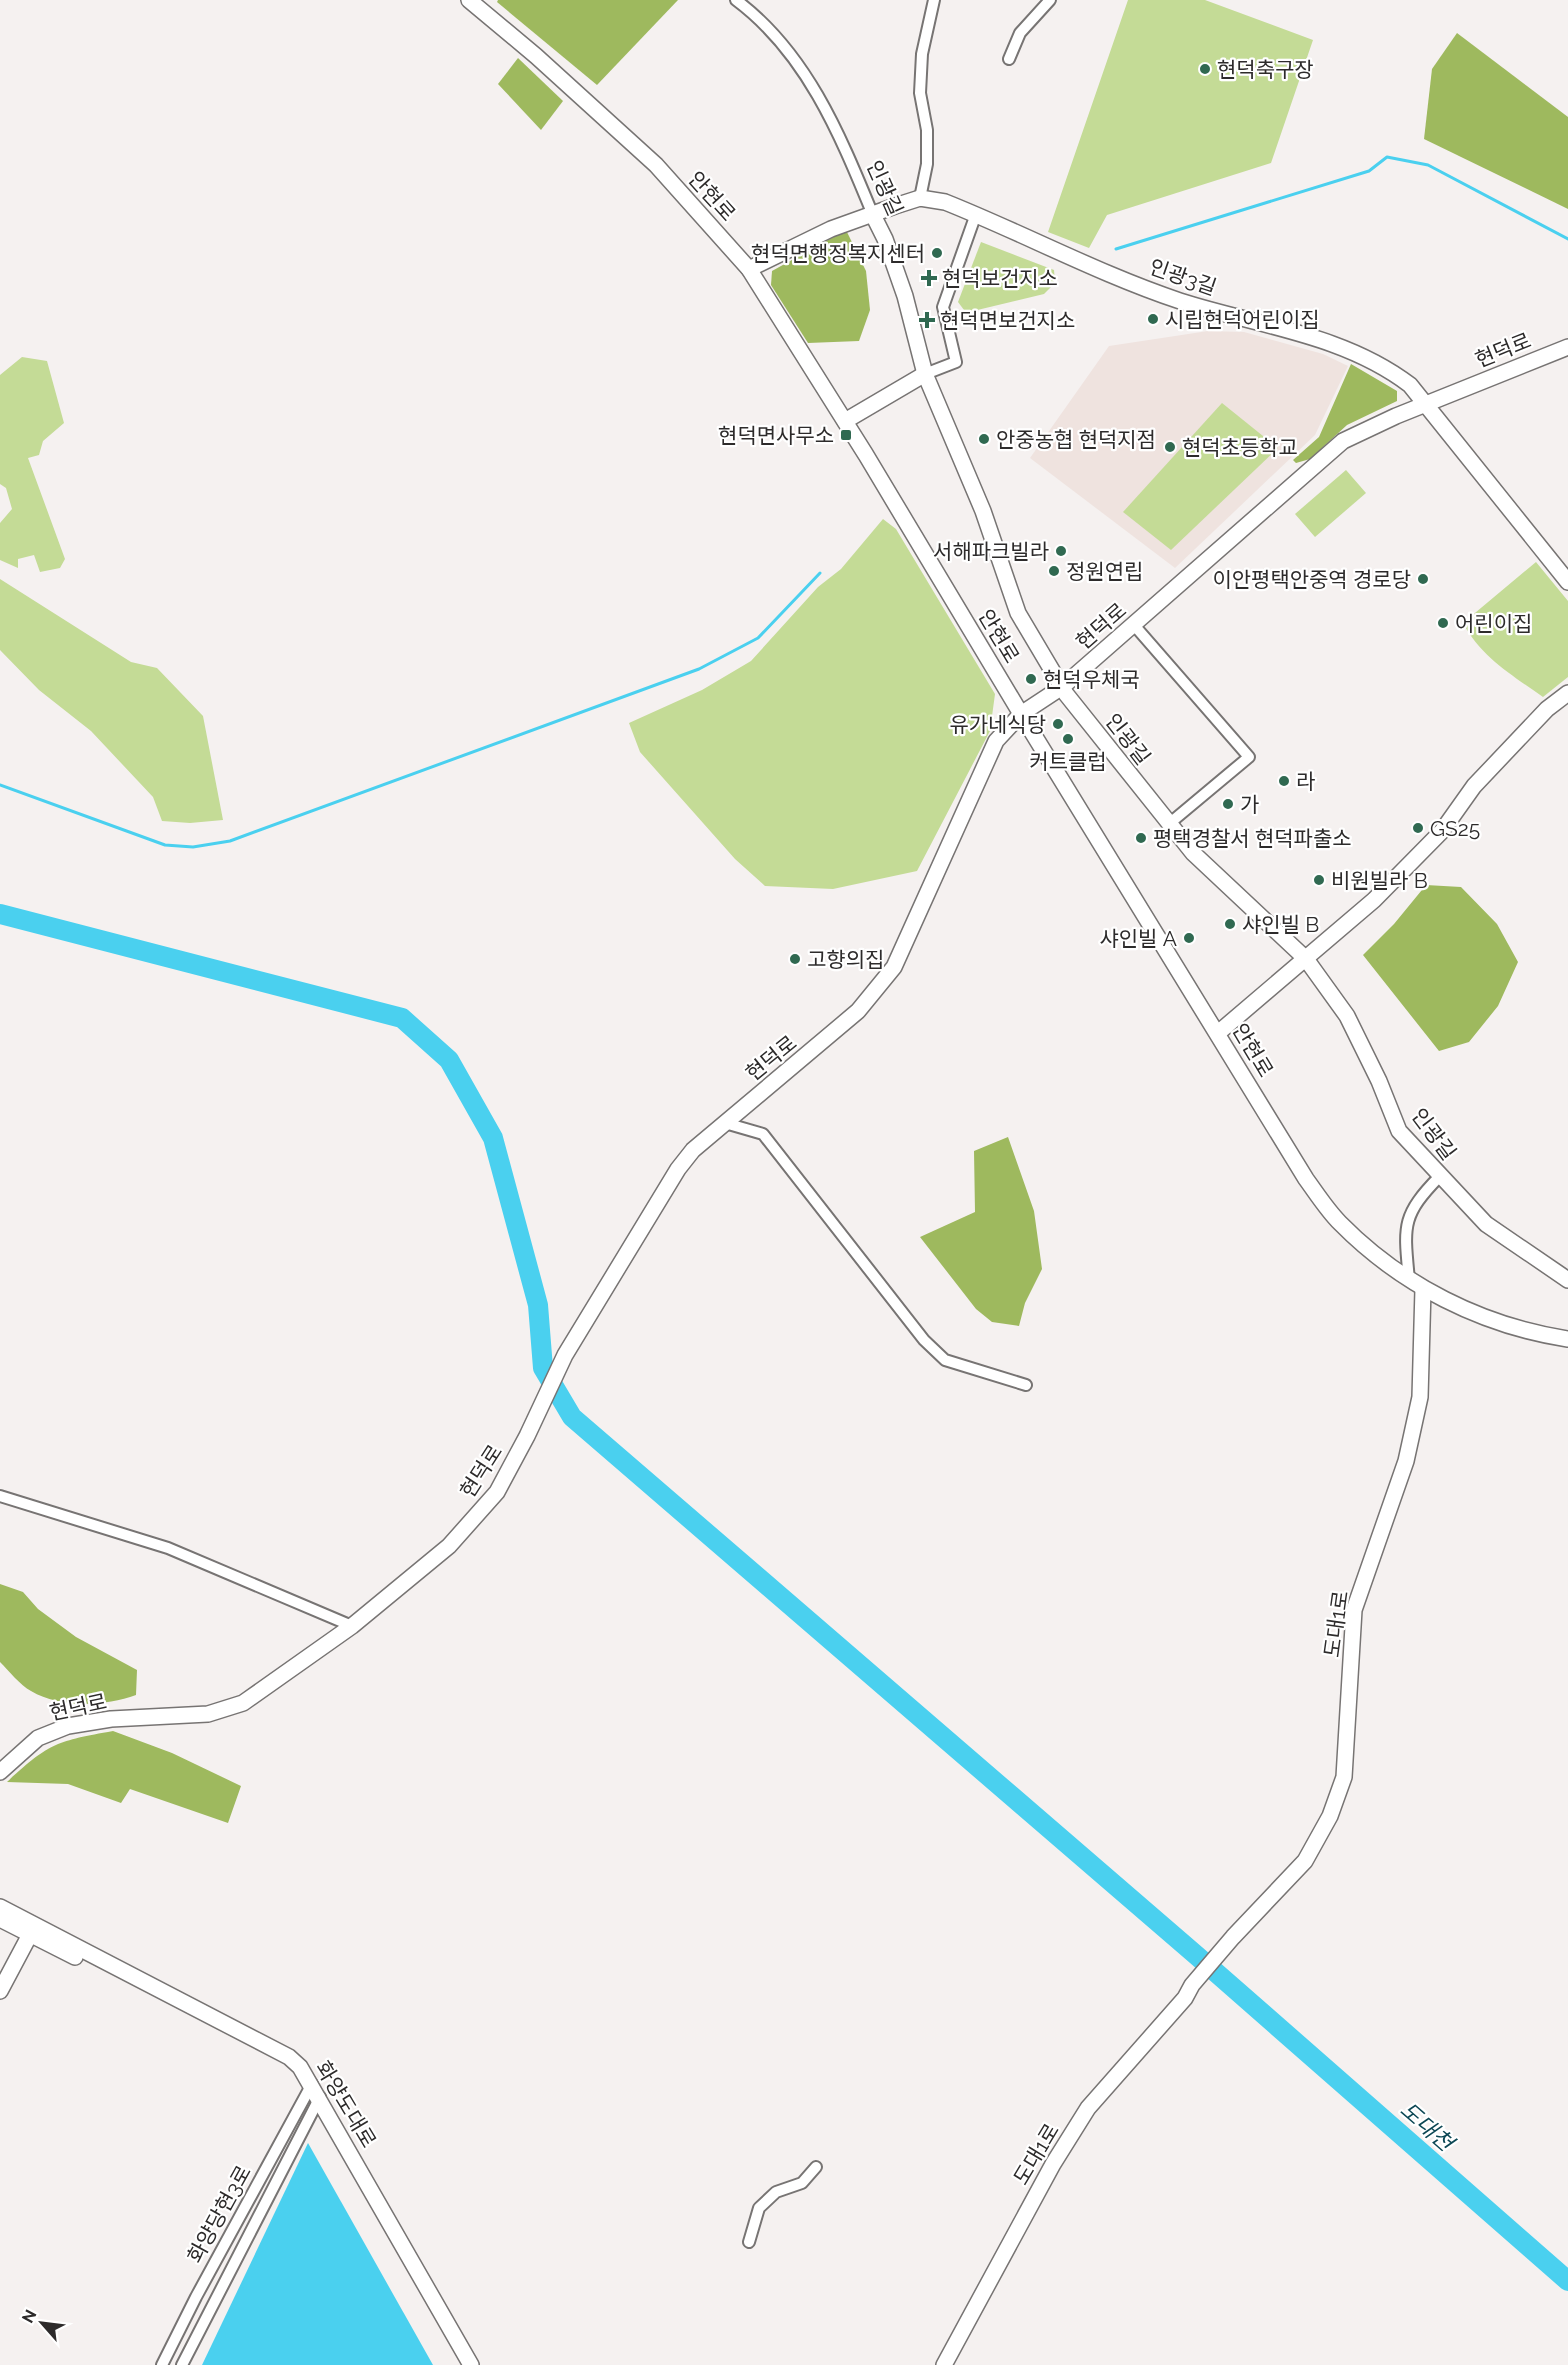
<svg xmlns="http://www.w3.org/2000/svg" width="1568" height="2365" font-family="Raleway,'Noto Sans KR',sans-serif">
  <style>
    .built { fill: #efe3df }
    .green { fill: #c4db96 }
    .forest { fill: #9eb95e }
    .water { fill: #4ad0ef }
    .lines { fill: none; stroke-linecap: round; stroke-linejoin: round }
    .stream { stroke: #4ad0ef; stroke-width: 3 }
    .river { stroke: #4ad0ef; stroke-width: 20 }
    .street-casing { stroke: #777473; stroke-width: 14 }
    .secondary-casing { stroke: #777473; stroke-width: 18 }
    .street { stroke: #fff; stroke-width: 10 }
    .secondary { stroke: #fff; stroke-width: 15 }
    .poi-dot { fill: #306951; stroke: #fff; stroke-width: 2 }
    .labels { text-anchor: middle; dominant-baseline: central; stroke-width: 4.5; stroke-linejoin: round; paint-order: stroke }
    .poi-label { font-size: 21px; fill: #2d2b2b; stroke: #fff; text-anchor: start }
    .street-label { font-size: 21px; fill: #2d2b2b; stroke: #fff }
    .water-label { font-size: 22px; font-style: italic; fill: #0c4754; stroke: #fff }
  </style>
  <rect width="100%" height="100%" fill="#f5f1f0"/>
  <polygon class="built" points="1208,331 1244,332 1323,354 1348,366 1315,435 1175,568 1030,458 1109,346"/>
  <g class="green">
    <polygon points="1128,0 1205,0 1313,40 1271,163 1107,215 1089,248 1048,232"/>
    <polygon points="981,242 1054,270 1055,283 1044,294 969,312 964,310 958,302"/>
    <polygon points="22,357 47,361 64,423 43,441 39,455 28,458 65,559 60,568 40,572 34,555 18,559 18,568 0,560 0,523 12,509 6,488 0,484 0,375"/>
    <polygon points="1222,403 1278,448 1171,550 1123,512"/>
    <polygon points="1346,470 1366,493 1315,537 1295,514"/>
    <polygon points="883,519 896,529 995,694 990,731 917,871 833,889 765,886 735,859 640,752 629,723 702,690 751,661 818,587 841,569"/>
    <path d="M1536 562 1568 601V677L1543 697C1512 675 1481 657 1463 623Z"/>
    <polygon points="0,579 131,662 157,668 203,716 223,820 190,823 162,821 153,797 91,731 39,690 0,650"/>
  </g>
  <g class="forest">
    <polygon points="498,0 678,0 597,85 497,2"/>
    <polygon points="1457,33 1568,117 1568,209 1424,139 1432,69"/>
    <polygon points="518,58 563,101 541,130 498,84"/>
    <polygon points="846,230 866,271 870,310 859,341 808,343 771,285 772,271"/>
    <polygon points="1351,364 1397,391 1397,401 1347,425 1310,459 1296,463 1293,460 1319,437"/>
    <polygon points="1426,885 1461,887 1497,924 1518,962 1498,1006 1469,1042 1439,1051 1363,955 1394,924"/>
    <polygon points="1008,1137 1034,1211 1042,1269 1025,1303 1019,1326 992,1322 976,1309 920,1237 975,1212 974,1151"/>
    <path d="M0 1584 23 1592 38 1609 76 1637 137 1670 136 1695C105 1706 61 1709 31 1691 20 1685 9 1671 0 1662Z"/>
    <path d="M113 1731 172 1753 241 1786 228 1823 130 1789 121 1803 68 1784 7 1782C49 1743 57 1741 113 1731Z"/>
  </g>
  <polygon class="water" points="308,2143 433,2365 202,2365"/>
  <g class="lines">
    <g class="stream">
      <polyline points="1116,249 1369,171 1387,157 1428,165 1568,239"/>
      <polyline points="0,785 165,845 193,847 230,841 699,669 758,638 820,573"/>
    </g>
    <polyline class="river" points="0,914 402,1018 449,1060 493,1138 538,1305 543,1368 572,1417 1196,1955 1568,2281"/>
    <g class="street-casing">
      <g id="street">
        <path d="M736 0C807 53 840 135 873 215"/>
        <polyline points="1009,59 1020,33 1050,0"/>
        <polyline points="920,198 927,164 927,130 920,93 922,54 934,0"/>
        <polyline points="925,374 956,362 943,307 976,214"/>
        <polyline points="1134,625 1249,757 1170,823"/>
        <polyline points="725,1123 763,1134 924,1340 945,1360 1026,1385"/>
        <path d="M1409 1280C1404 1226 1401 1216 1439 1177"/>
        <polyline points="0,1496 168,1548 352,1626"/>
        <polyline points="749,2242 759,2208 776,2192 802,2183 816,2167"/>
        <polyline points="162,2365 196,2297 312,2084"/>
        <polyline points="182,2365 320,2097"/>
      </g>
    </g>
    <g class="secondary-casing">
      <g id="secondary">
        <path d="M469 0 536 56 656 165 749 269 866 455 1021 714 1306 1179C1317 1194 1327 1210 1340 1223 1401 1285 1482 1326 1568 1339"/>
        <polyline points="873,215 885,239 905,296 925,374 983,511 1018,613 1066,694 1193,853 1306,959 1347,1016 1379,1081 1399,1131 1486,1224 1568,1280"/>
        <path d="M749 269 831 229 895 206 920 198 945 202C1023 233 1099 274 1180 301 1258 326 1343 334 1410 385L1568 582"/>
        <polyline points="845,421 925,374"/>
        <polyline points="1218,1033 1374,900 1442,831 1474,786 1547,709 1568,693"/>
        <polyline points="0,1772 38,1738 68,1726 111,1719 208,1714 243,1703 352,1626 449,1546 497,1492 527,1436 565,1355 678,1169 693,1150 858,1011 894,967 996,741 1021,714 1062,687 1343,441 1396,416 1568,347"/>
        <polyline points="0,1907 289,2057 300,2067 471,2365"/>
        <polyline points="0,1919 75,1957"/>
        <polyline points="0,1991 34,1927"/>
        <polyline points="944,2365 1053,2164 1088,2108 1185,1998 1192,1985 1233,1937 1305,1861 1330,1816 1344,1777 1354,1610 1406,1461 1420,1397 1423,1289"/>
      </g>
    </g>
    <use href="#street" class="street"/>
    <use href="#secondary" class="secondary"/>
  </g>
  <g class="poi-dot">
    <circle cx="1205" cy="69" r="6"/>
    <circle cx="937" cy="253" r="6"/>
    <path d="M926 269h6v6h6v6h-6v6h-6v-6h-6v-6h6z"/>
    <circle cx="1153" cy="319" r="6"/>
    <path d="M924 311h6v6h6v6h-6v6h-6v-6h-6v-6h6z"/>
    <rect x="840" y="429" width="12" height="12" rx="3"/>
    <circle cx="984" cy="439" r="6"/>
    <circle cx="1170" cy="447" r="6"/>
    <circle cx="1061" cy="551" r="6"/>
    <circle cx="1054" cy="571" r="6"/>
    <circle cx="1423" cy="579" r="6"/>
    <circle cx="1443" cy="623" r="6"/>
    <circle cx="1031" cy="679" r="6"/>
    <circle cx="1058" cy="724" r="6"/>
    <circle cx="1068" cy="739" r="6"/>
    <circle cx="1284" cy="781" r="6"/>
    <circle cx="1228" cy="804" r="6"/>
    <circle cx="1418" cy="828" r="6"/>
    <circle cx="1141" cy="838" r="6"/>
    <circle cx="1319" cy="880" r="6"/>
    <circle cx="1230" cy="924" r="6"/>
    <circle cx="1189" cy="938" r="6"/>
    <circle cx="795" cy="959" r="6"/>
  </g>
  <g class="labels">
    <g class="poi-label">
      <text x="1217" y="69">현덕축구장</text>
      <text x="925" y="253" text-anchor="end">현덕면행정복지센터</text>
      <text x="942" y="278">현덕보건지소</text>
      <text x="1165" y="319">시립현덕어린이집</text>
      <text x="940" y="320">현덕면보건지소</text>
      <text x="834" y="435" text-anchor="end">현덕면사무소</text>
      <text x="996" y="439">안중농협 현덕지점</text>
      <text x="1182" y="447">현덕초등학교</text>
      <text x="1049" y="551" text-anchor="end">서해파크빌라</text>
      <text x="1066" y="571">정원연립</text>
      <text x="1411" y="579" text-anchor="end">이안평택안중역 경로당</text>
      <text x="1455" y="623">어린이집</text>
      <text x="1043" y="679">현덕우체국</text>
      <text x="1046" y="724" text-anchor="end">유가네식당</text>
      <text x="1068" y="761" text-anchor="middle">커트클럽</text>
      <text x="1296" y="781">라</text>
      <text x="1240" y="804">가</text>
      <text x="1430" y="828">GS25</text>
      <text x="1153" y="838">평택경찰서 현덕파출소</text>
      <text x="1331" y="880">비원빌라 B</text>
      <text x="1242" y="924">샤인빌 B</text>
      <text x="1177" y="938" text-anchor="end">샤인빌 A</text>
      <text x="807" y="959">고향의집</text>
    </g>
    <g class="street-label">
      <text transform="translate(885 188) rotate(66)">인광길</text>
      <text transform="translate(712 196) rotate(48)">안현로</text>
      <text transform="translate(1183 277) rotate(19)">인광3길</text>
      <text transform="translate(1503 350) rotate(-22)">현덕로</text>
      <text transform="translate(1101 626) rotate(-41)">현덕로</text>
      <text transform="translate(999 636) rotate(59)">안현로</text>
      <text transform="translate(1128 739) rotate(52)">인광길</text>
      <text transform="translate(1253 1050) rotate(59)">안현로</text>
      <text transform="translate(771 1058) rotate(-39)">현덕로</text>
      <text transform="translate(1434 1134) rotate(53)">인광길</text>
      <text transform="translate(481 1471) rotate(-57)">현덕로</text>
      <text transform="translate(1336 1624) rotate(-82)">도대1로</text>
      <text transform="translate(78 1707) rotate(-12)">현덕로</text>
      <text transform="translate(346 2104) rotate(59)">화양도대로</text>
      <text transform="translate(1036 2154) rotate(-59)">도대1로</text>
      <text transform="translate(219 2214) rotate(-61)">화양당현3로</text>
    </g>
    <g class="water-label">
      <text transform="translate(1427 2126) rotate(41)">도대천</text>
    </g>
  </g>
  <g transform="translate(42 2323) rotate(298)" stroke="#ffffff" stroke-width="4.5" paint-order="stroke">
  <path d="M0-4.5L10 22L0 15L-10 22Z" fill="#2d2b2b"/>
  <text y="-9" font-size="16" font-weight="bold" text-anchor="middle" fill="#2d2b2b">N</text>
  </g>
</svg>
